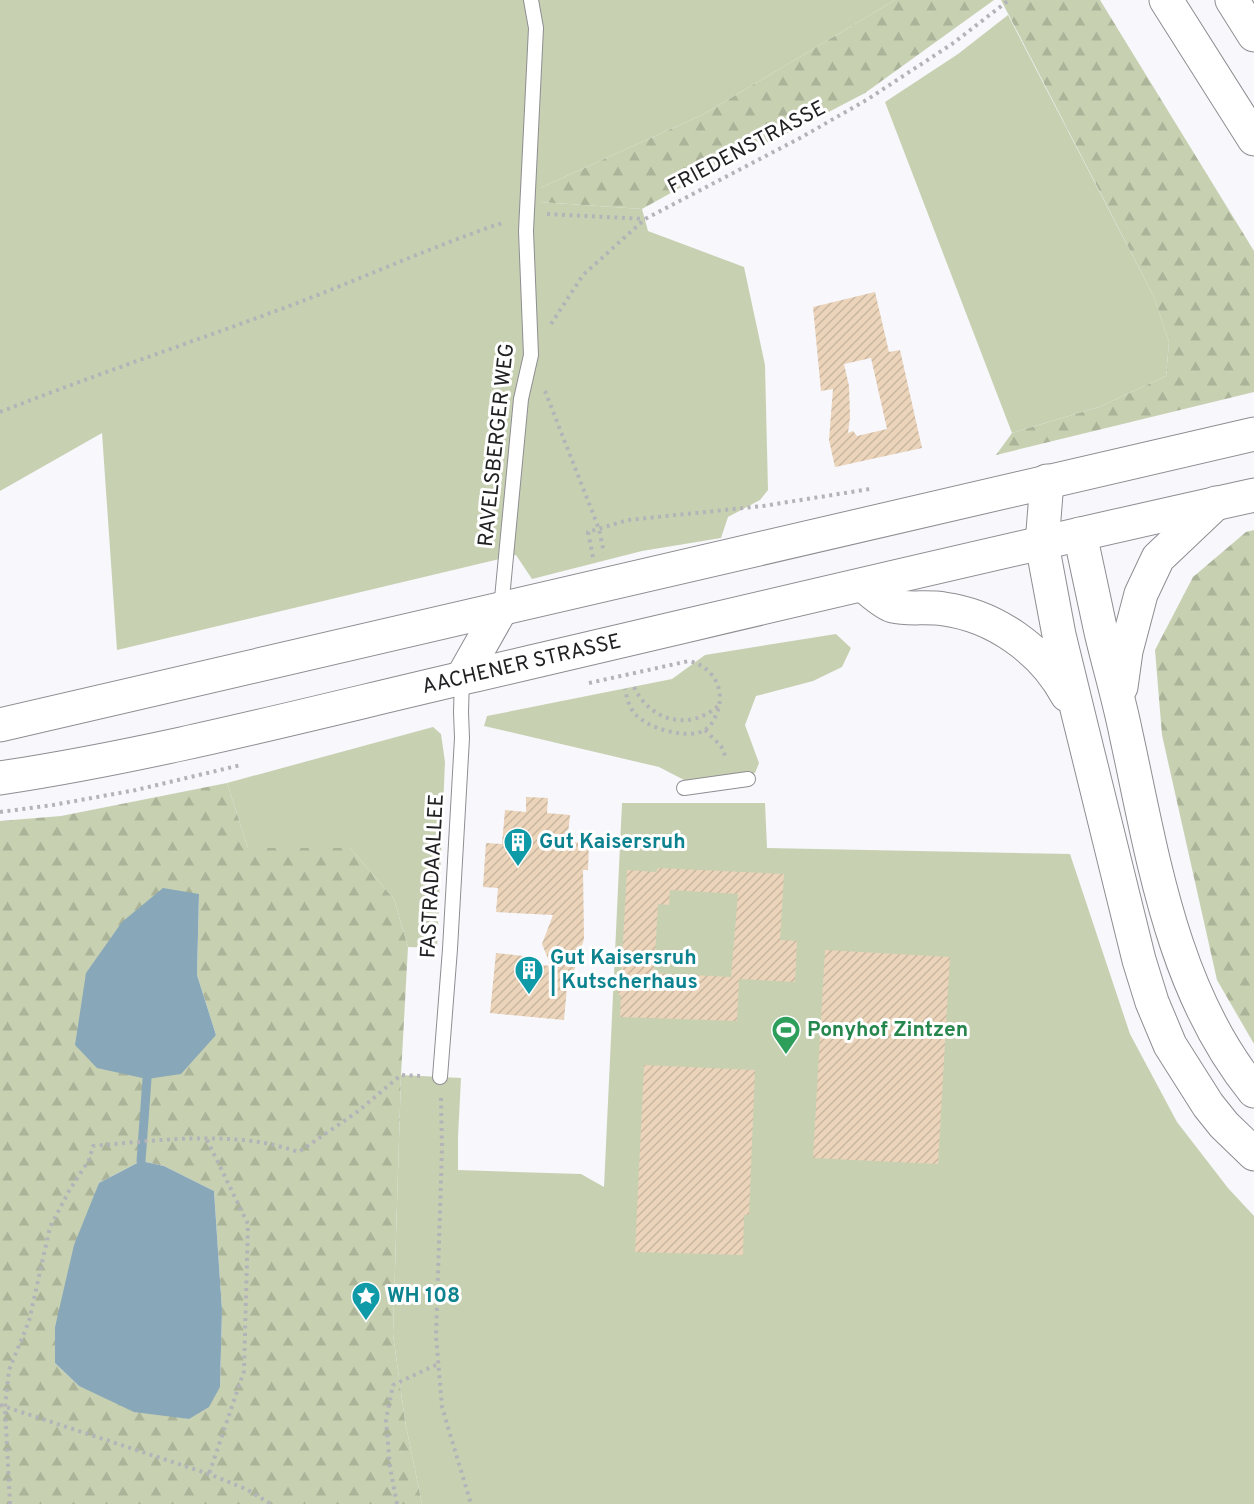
<svg xmlns="http://www.w3.org/2000/svg" width="1254" height="1504" font-family="Overpass,sans-serif">
  <style>
    .green { fill: #c7d1b2 }
    .forest { fill: url(#forest-firs); fill-rule: evenodd }
    .water { fill: #88a7b9 }
    .lines { fill: none; stroke-linecap: round; stroke-linejoin: round }
    .stream { stroke: #88a7b9; stroke-width: 9 }
    .building { fill: url(#building-hatch); fill-rule: evenodd }
    .service-casing { stroke: #8e8e92; stroke-width: 16 }
    .primary-casing { stroke: #8e8e92; stroke-width: 35 }
    .motorway-casing { stroke: #8e8e92; stroke-width: 35 }
    .path { stroke: #b4b4b8; stroke-width: 4; stroke-dasharray: 3 4.5; stroke-linecap: butt }
    .service { stroke: #fff; stroke-width: 14 }
    .primary { stroke: #fff; stroke-width: 33 }
    .motorway { stroke: #fff; stroke-width: 33 }
    .labels { text-anchor: middle; dominant-baseline: central; stroke-width: 6; stroke-linejoin: round; paint-order: stroke }
    .street-label { font-size: 21px; fill: #212123; stroke: #fff }
    .culture-label { font-size: 21px; font-weight: bold; fill: #0d838f; stroke: #fff; text-anchor: start }
    .leisure-label { font-size: 21px; font-weight: bold; fill: #27864d; stroke: #fff; text-anchor: start }
  </style>
  <defs>
    <pattern id="forest-firs" width="22" height="20" patternUnits="userSpaceOnUse" patternTransform="scale(1.5)"><rect width="22" height="20" fill="#c7d1b2"/><path d="M5 1l3.5 6h-7zM16 11l3.5 6h-7z" fill="#abb399"/></pattern>
    <pattern id="building-hatch" width="6" height="6" patternUnits="userSpaceOnUse" patternTransform="scale(1.5)"><rect width="6" height="6" fill="#ebd4ba"/><path d="M-1 1l2-2M0 6l6-6M5 7l2-2" fill="none" stroke="#c9b6a0"/></pattern>
  </defs>
  <rect width="100%" height="100%" fill="#f7f7fc"/>
  <g class="green">
    <polygon points="0,0 895,0 704,114 540,188 540,202 642,209 648,231 744,267 765,365 768,490 760,500 728,517 721,538 642,551 532,579 516,555 117,650 102,433 0,491"/>
    <polygon points="1008,15 1154,297 1169,342 1166,376 1099,407 1012,433 885,102 958,54"/>
    <polygon points="836,634 851,648 842,667 813,681 756,696 745,725 759,763 755,773 688,782 659,767 484,726 487,716 672,679 705,655"/>
    <polygon points="433,727 441,734 445,762 437,948 408,947 394,899 350,848 248,848 227,783"/>
    <polygon points="622,803 765,803 767,848 1070,854 1130,1034 1177,1122 1228,1188 1254,1216 1254,1504 422,1504 405,1421 393,1334 401,1075 461,1078 458,1137 458,1170 581,1174 604,1187"/>
  </g>
  <g class="forest">
    <polygon points="895,0 994,0 865,93 798,128 741,154 642,209 540,202 540,188 704,114"/>
    <polygon points="1001,0 1100,0 1254,251 1254,392 996,455 1012,433 1099,407 1166,376 1169,342 1154,297"/>
    <polygon points="1254,530 1254,1044 1217,980 1162,735 1155,650 1193,577 1246,532"/>
    <path d="M227 783 248 848H350L394 899 408 947 401 1075 393 1334 405 1421 422 1504H0V821L61 816ZM199 894 197 975 216 1035 147 1079ZM141 1161 164 1166 214 1191 222 1310 220 1387 189 1419 165 1415 79 1386 55 1363V1327L99 1183Z"/>
  </g>
  <g class="water">
    <polygon points="163,888 199,894 197,975 216,1035 181,1074 147,1079 97,1068 75,1045 86,973 122,922"/>
    <polygon points="141,1161 164,1166 214,1191 222,1310 220,1387 209,1407 189,1419 134,1412 79,1386 55,1363 55,1327 74,1245 99,1183"/>
  </g>
  <g class="lines">
    <polyline class="stream" points="141,1161 147,1079"/>
  </g>
  <g class="building">
    <path d="M875 292 889 352 900 350 922 448 835 467 829 440 833 389 821 391 813 307ZM871 358 887 429 857 436 853 431 848 433 850 417 849 386 844 364Z"/>
    <polygon points="526,797 548,798 547,813 570,815 567,842 589,843 588,870 583,870 584,939 572,977 568,977 564,1020 490,1013 496,953 532,957 531,964 551,966 542,944 553,915 496,912 498,888 483,887 486,843 502,844 505,810 526,812"/>
    <path d="M658 868 784 874 780 940 797 941 795 982 739 979 737 1021 620 1017 621 995H618L619 977H621L627 870 656 872ZM670 890 738 894 731 977 654 973 658 904 669 905Z"/>
    <polygon points="825,950 950,957 938,1164 813,1158"/>
    <polygon points="644,1065 755,1070 749,1215 744,1215 743,1255 635,1252"/>
  </g>
  <g class="lines">
    <g class="service-casing">
      <g id="service">
        <polyline points="501,609 521,399 531,355 526,231 536,28 531,0"/>
        <polyline points="684,788 748,779"/>
        <polyline points="440,1077 450,949 462,738 461,712 462,678"/>
      </g>
    </g>
    <g class="primary-casing">
      <g id="primary">
        <polyline points="1042,544 1047,481"/>
        <polyline points="462,678 501,609"/>
        <polyline points="0,725 1254,434"/>
        <path id="s1" d="M0 778C158 754 312 713 467 677 729 616 991 553 1254 495"/>
      </g>
    </g>
    <g class="motorway-casing">
      <g id="motorway">
        <polyline points="1166,0 1254,139"/>
        <polyline points="1232,0 1254,35"/>
        <path d="M1080 534C1087 566 1094 599 1101 632 1109 666 1119 699 1126 734 1153 857 1172 990 1254 1091"/>
        <polyline points="1042,544 1059,635 1079,717 1139,960 1152,1002 1170,1045 1208,1105 1224,1125 1254,1154"/>
        <path d="M863 585C871 591 883 603 893 606 909 610 927 606 944 609 995 616 1043 650 1067 695"/>
        <polyline points="1121,687 1126,651 1141,594 1158,558 1216,503"/>
      </g>
    </g>
    <g class="path">
      <polyline points="547,214 645,219"/>
      <polyline points="551,324 583,275 645,219 802,137 868,99 952,44 1009,0"/>
      <polyline points="545,391 599,529 604,553"/>
      <path d="M0 412C97 374 195 341 292 305 363 278 433 246 505 222"/>
      <polyline points="593,557 588,532 628,520 763,506 870,489"/>
      <path d="M589 683 689 661C712 666 725 688 718 710 715 718 712 725 705 730 689 740 649 729 636 715 629 708 627 698 625 689"/>
      <path d="M634 687C651 722 689 731 718 706"/>
      <polyline points="705,730 721,746 727,760"/>
      <polyline points="0,812 53,805 136,790 241,765"/>
      <polyline points="441,1098 442,1149 436,1336 442,1407 471,1504"/>
      <polyline points="207,1140 248,1224 244,1371 209,1474"/>
      <polyline points="0,1405 209,1474 246,1489 271,1504"/>
      <path d="M10 1504 5 1407 9 1370 29 1321 50 1227 70 1189 89 1160 93 1146C148 1141 204 1134 259 1142 272 1144 286 1148 299 1152L357 1112 401 1075 421 1076"/>
      <polyline points="397,1504 390,1467 386,1420 393,1385 438,1364"/>
    </g>
    <use href="#service" class="service"/>
    <use href="#primary" class="primary"/>
    <use href="#motorway" class="motorway"/>
  </g>
  <defs>
    <g id="building-pin" transform="scale(1.5)"><path d="M0 17L-7.5 6A9.5 9.5 0 1 1 7.5 6Z" fill="#0f9aa8" stroke="#fff"/><path d="M-4-6H4V6H1V3H-1V6H-4ZM-2.5-4.3h1.7v1.8h-1.7ZM.8-4.3h1.7v1.8H.8ZM-2.5-1h1.7V.8h-1.7ZM.8-1h1.7V.8H.8Z" fill="#fff"/></g>
    <g id="stadium-pin" transform="scale(1.5)"><path d="M0 17L-7.5 6A9.5 9.5 0 1 1 7.5 6Z" fill="#2e9e5b" stroke="#fff"/><path d="M0-5a6.5 5 0 1 0 0 10a6.5 5 0 1 0 0-10ZM-3.5-1.8h7v3.6h-7Z" fill="#fff"/></g>
    <g id="sight-pin" transform="scale(1.5)"><path d="M0 17L-7.5 6A9.5 9.5 0 1 1 7.5 6Z" fill="#0f9aa8" stroke="#fff"/><path d="M0-6L1.8-2.2L6-1.7L2.9 1.2L3.7 5.4L0 3.3L-3.7 5.4L-2.9 1.2L-6-1.7L-1.8-2.2Z" fill="#fff"/></g>
  </defs>
  <g fill-rule="evenodd">
    <use href="#building-pin" x="518" y="842"/>
    <use href="#building-pin" x="529" y="970"/>
    <use href="#stadium-pin" x="786" y="1030"/>
    <use href="#sight-pin" x="366" y="1296"/>
  </g>
  <g class="labels">
    <g class="street-label">
      <text transform="translate(747 148) rotate(-28)">FRIEDENSTRASSE</text>
      <text transform="translate(497 445) rotate(-84)">RAVELSBERGER WEG</text>
      <text stroke="none"><textPath href="#s1" startOffset="534">AACHENER STRASSE</textPath></text>
      <text transform="translate(433 876) rotate(-87)">FASTRADAALLEE</text>
    </g>
    <g class="culture-label">
      <text x="539" y="842">Gut Kaisersruh</text>
      <text x="550" y="958">Gut Kaisersruh<tspan x="550" dy="24">| Kutscherhaus</tspan></text>
      <text x="387" y="1296">WH 108</text>
    </g>
    <g class="leisure-label">
      <text x="807" y="1030">Ponyhof Zintzen</text>
    </g>
  </g>
</svg>
